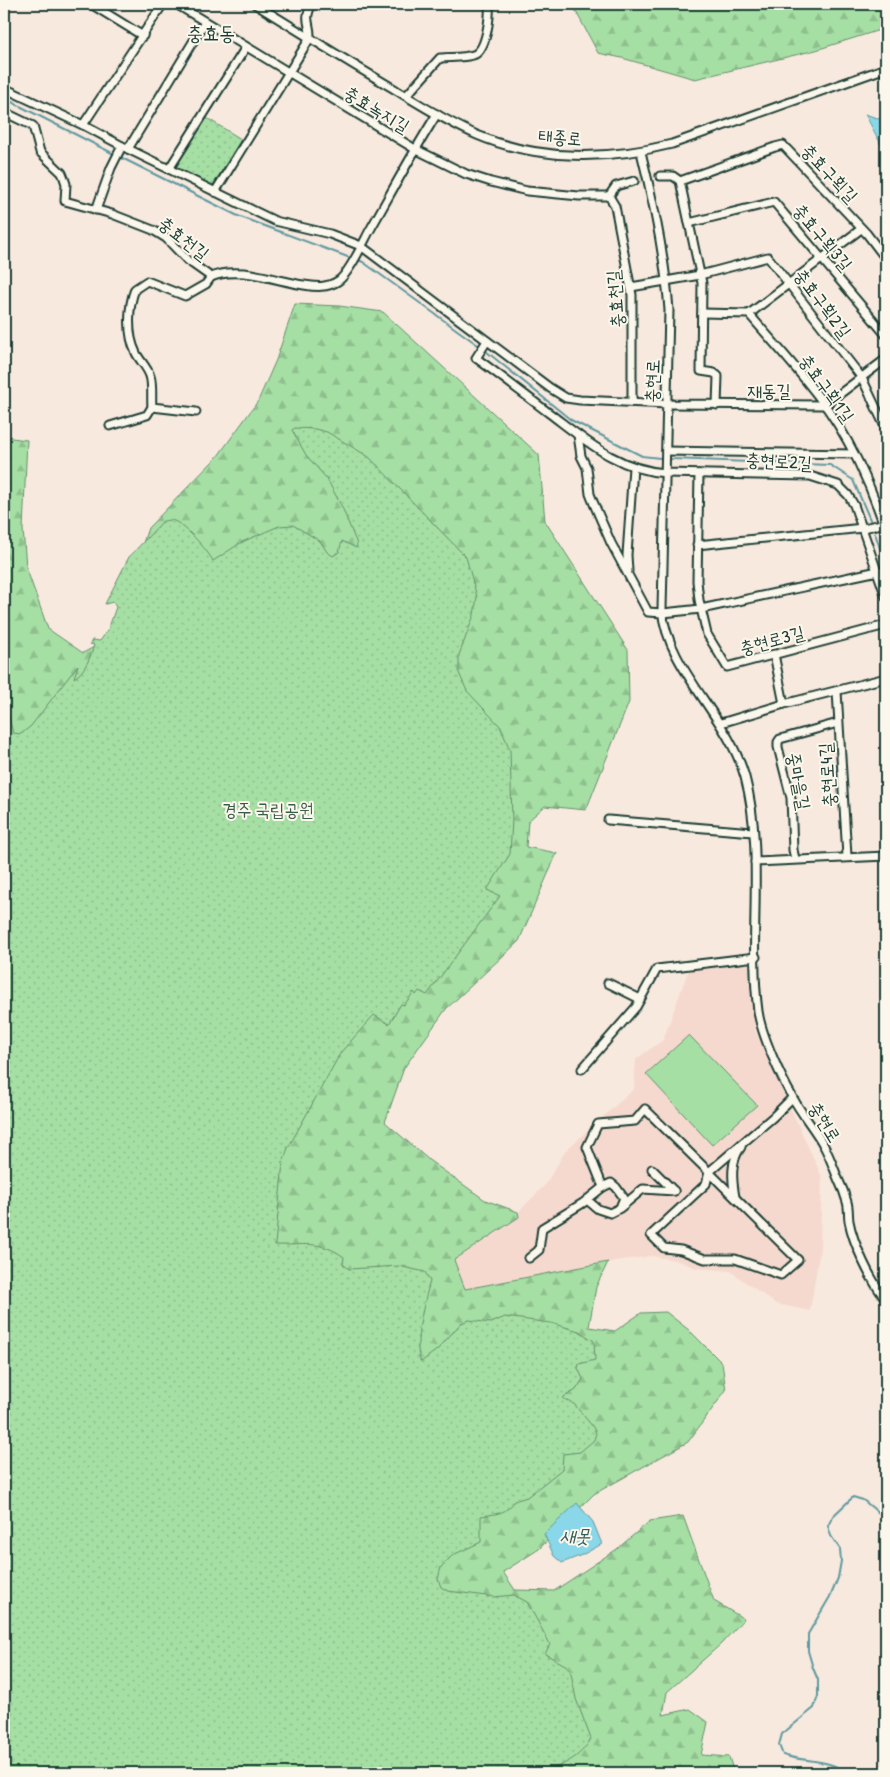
<svg xmlns="http://www.w3.org/2000/svg" width="890" height="1777" font-family="'Patrick Hand','Poor Story',sans-serif">
  <style>
    .built { fill: #f5d9ce }
    .forest { fill: url(#forest-firs); stroke: #628e6c }
    .park { fill: url(#park-dots); stroke: #628e6c }
    .pitch { fill: #a6dfa4; stroke: #628e6c }
    .water { fill: #89d7e8; stroke: #5f99a0 }
    .lines { fill: none; stroke-linecap: round; stroke-linejoin: round }
    .stream { stroke: #5f99a0; stroke-width: 2 }
    .minor-tunnel { stroke: #cdc7bc; stroke-width: 7; stroke-dasharray: 7 3.5; stroke-linecap: butt }
    .minor-casing { stroke: #1f3d34; stroke-width: 11 }
    .minor { stroke: #fbf7ec; stroke-width: 7 }
    .labels { text-anchor: middle; dominant-baseline: central; stroke-width: 4; stroke-linejoin: round; paint-order: stroke }
    .street-label { font-size: 18px; fill: #1f3d34; stroke: #fbf7ec }
    .park-label { font-size: 18px; fill: #3a5d4a; stroke: #fbf7ec }
    .water-label { font-size: 19px; font-style: italic; fill: #345c58; stroke: #fbf7ec }
    .quarter-label { font-size: 20px; fill: #1f3d34; stroke: #fbf7ec }
  </style>
  <defs>
    <pattern id="forest-firs" width="22" height="20" patternUnits="userSpaceOnUse" patternTransform="scale(1.25)"><rect width="22" height="20" fill="#a6dfa4"/><path d="M5 1l3.5 6h-7zM16 11l3.5 6h-7z" fill="#8ec08e"/></pattern>
    <pattern id="park-dots" width="8" height="8" patternUnits="userSpaceOnUse" patternTransform="scale(1.25)"><rect width="8" height="8" fill="#a6dfa4"/><path d="M2 2h.1M6 6h.1" fill="none" stroke="#8ec08e" stroke-width="1.8" stroke-linecap="round"/></pattern>
  </defs>
  <rect width="100%" height="100%" fill="#f8e9de"/>
  <filter id="ink" filterUnits="userSpaceOnUse"><feTurbulence type="fractalNoise" baseFrequency=".02" numOctaves="2"/><feDisplacementMap in="SourceGraphic" scale="10" xChannelSelector="R" yChannelSelector="G"/><feConvolveMatrix kernelMatrix="1 2 1 2 8 2 1 2 1" color-interpolation-filters="sRGB"/></filter>
  <g filter="url(#ink)">
    <polygon class="built" points="750,963 755,1030 822,1177 820,1249 810,1311 776,1304 730,1271 696,1268 675,1260 652,1256 608,1262 464,1289 454,1261 519,1217 518,1212 545,1185 566,1150 634,1089 636,1059 663,1040 690,966"/>
    <g class="forest">
      <polygon points="572,4 886,4 886,28 816,50 695,79 622,58 598,53"/>
      <polygon points="295,304 339,306 383,312 539,455 545,521 628,650 629,702 586,810 545,806 528,821 526,847 557,853 519,941 446,1009 404,1068 385,1122 430,1161 485,1200 518,1212 519,1217 454,1260 465,1289 608,1262 596,1287 589,1327 615,1331 641,1313 666,1312 690,1331 722,1363 726,1390 688,1442 594,1494 539,1549 503,1572 515,1590 554,1591 617,1549 650,1521 683,1516 714,1601 744,1619 721,1644 667,1692 663,1715 690,1709 708,1722 701,1755 729,1757 734,1773 4,1773 4,437 27,440 23,529 26,567 48,629 83,653 111,638 148,528 218,456 258,401 276,360"/>
    </g>
    <g class="park">
      <polygon points="205,117 241,139 213,185 207,186 177,170 176,162"/>
      <path d="M295 428 315 429 327 432 369 457 466 557 477 597 474 615 459 655V673L467 691 500 726 510 750 512 820 510 854 487 890 500 896 427 995 419 991 416 995 414 992 404 1005 401 1004 389 1024 374 1015 341 1052 288 1148 283 1162 275 1245C303 1246 319 1239 344 1257L343 1264 349 1269 399 1266 425 1272 430 1281C425 1301 412 1345 421 1362L438 1349 461 1323 469 1320 491 1323 505 1317 551 1323 579 1331 594 1341 595 1360 579 1364 578 1368 583 1379 576 1390 562 1398 574 1404 593 1427 596 1433 594 1440 580 1452 563 1454 562 1469 527 1497 514 1501C507 1514 495 1514 481 1516V1542L453 1555 441 1567 438 1579 441 1587 448 1591 494 1597 514 1595 527 1602 550 1644 545 1654 567 1666 571 1673 576 1699 591 1739C579 1759 564 1764 543 1773H4V712L8 714 13 733 21 734 31 726 78 665 74 678C85 672 91 656 94 645L90 644 92 640 100 641 108 630 116 607 113 602 105 604 129 557 163 521C165 521 168 520 171 520 183 522 208 551 213 561L242 542 279 526 293 525 320 541 327 552 333 556 339 552 342 541 356 548 357 544 342 507 327 479 306 455 292 430Z"/>
    </g>
    <polygon class="pitch" points="689,1035 757,1105 712,1145 646,1074"/>
    <g class="water">
      <polygon points="865,114 886,121 886,154"/>
      <polygon points="577,1503 593,1522 602,1544 582,1555 562,1563 554,1556 544,1534"/>
    </g>
    <g class="lines">
      <g class="stream">
        <polyline points="4,98 112,153"/>
        <polyline points="122,158 238,216 353,259"/>
        <polyline points="358,260 363,262 478,345"/>
        <polyline points="487,352 571,420 642,456 660,458"/>
        <polyline points="672,459 830,465 853,480 871,522"/>
        <polyline points="875,533 886,567"/>
        <path d="M845 1773C833 1759 801 1762 783 1755L779 1745 782 1734 814 1708 818 1696V1680L813 1668 808 1651V1634L831 1595 838 1578 841 1561 840 1549 831 1536 828 1526 833 1516 853 1497 863 1500 879 1513 886 1512"/>
      </g>
      <polyline class="minor-tunnel" points="634,181 660,176"/>
      <g class="minor-casing">
        <g id="minor">
          <polyline points="91,4 143,36"/>
          <polyline points="176,4 415,149 466,174 491,182 527,191 579,196 609,196"/>
          <path d="M255 4C300 32 345 60 391 87 419 104 447 122 477 135 538 161 609 160 672 144L886 68"/>
          <polyline points="4,88 83,125 128,149 275,221 330,234 361,246 550,388 566,398 580,400 667,404 825,405 886,359"/>
          <path d="M406 96 440 58C450 57 463 58 473 55 487 51 490 16 489 4"/>
          <path d="M4 112 33 126 40 152 62 173 64 178 66 184 65 201 112 214 153 230 166 238 187 260 211 277C238 265 276 281 304 285 316 287 327 288 338 281 349 274 363 243 370 230 392 191 413 152 437 114"/>
          <polyline points="83,125 163,4"/>
          <polyline points="128,149 205,22"/>
          <path d="M641 152C654 204 665 256 669 310L662 609C667 669 728 716 745 777 765 852 748 934 758 1011 761 1034 781 1078 793 1098 802 1115 815 1129 824 1146 830 1157 834 1169 839 1181 842 1187 845 1195 847 1202 849 1208 848 1215 849 1221 853 1243 871 1282 886 1299"/>
          <polyline points="169,169 246,47"/>
          <polyline points="660,176 673,176 680,181 775,147 783,145 867,234 886,259"/>
          <polyline points="680,181 702,283 701,371 714,373 718,376 717,405"/>
          <path d="M215 192 310 38C311 23 303 21 312 4"/>
          <polyline points="609,196 615,206 632,295 632,402"/>
          <polyline points="609,196 616,186 634,181"/>
          <polyline points="96,210 111,168 122,146"/>
          <polyline points="689,223 774,202 886,335"/>
          <polyline points="631,287 700,275 768,257 862,378 886,429"/>
          <path d="M702 313 749 314C772 341 797 368 818 396 847 432 872 487 886 532"/>
          <polyline points="749,314 861,229"/>
          <path d="M487 341 476 358C501 376 525 395 549 413 585 440 618 470 666 473L810 476 838 485 848 495 854 505 886 597"/>
          <path d="M196 412 152 407C151 397 153 385 150 376 147 367 140 361 136 353 127 335 128 307 135 289L147 281 185 296 206 284 211 277"/>
          <polyline points="110,426 147,415 152,407"/>
          <polyline points="578,435 581,456 587,468 590,494 594,504 611,543 648,612 663,613 701,609 878,571"/>
          <polyline points="666,451 854,454"/>
          <polyline points="699,474 697,581 699,600 707,634 727,667 886,625"/>
          <polyline points="697,545 863,528 886,523"/>
          <polyline points="628,571 627,555 633,467"/>
          <polyline points="774,654 784,704"/>
          <polyline points="837,691 847,856"/>
          <polyline points="721,723 784,704 886,678"/>
          <polyline points="608,820 753,832"/>
          <polyline points="795,859 793,850 791,798 778,747 778,742 780,739 838,723"/>
          <polyline points="755,862 886,856"/>
          <polyline points="608,983 640,999"/>
          <polyline points="582,1069 636,1007 657,969 756,957"/>
          <polyline points="652,1169 674,1191"/>
          <polyline points="603,1187 611,1183 616,1187 624,1198 621,1205"/>
          <path d="M735 1197C732 1180 730 1161 741 1147"/>
          <polyline points="587,1200 598,1209 610,1213 620,1208 643,1189 674,1191"/>
          <polyline points="529,1258 539,1250 542,1228 583,1203 603,1187 587,1147 598,1124 635,1121 645,1109 709,1172 706,1184 651,1235 664,1248 681,1250 705,1259 735,1259 781,1275 798,1260 709,1172 773,1117 792,1098"/>
        </g>
      </g>
      <use href="#minor" class="minor"/>
    </g>
  </g>
  <g class="labels">
    <g class="street-label">
      <text transform="translate(377 109) rotate(31)">충효녹지길</text>
      <text transform="translate(560 137) rotate(5)">태종로</text>
      <text transform="translate(830 173) rotate(47)">충효구획길</text>
      <text transform="translate(823 237) rotate(50)">충효구획3길</text>
      <text transform="translate(184 238) rotate(38)">충효천길</text>
      <text transform="translate(615 299) rotate(-95)">충효천길</text>
      <text transform="translate(823 303) rotate(53)">충효구획2길</text>
      <text transform="translate(652 381) rotate(-88)">충현로</text>
      <text transform="translate(827 388) rotate(54)">충효구획1길</text>
      <text x="769" y="390">재동길</text>
      <text transform="translate(779 461) rotate(3)">충현로2길</text>
      <text transform="translate(772 640) rotate(-15)">충현로3길</text>
      <text transform="translate(827 775) rotate(-94)">충현로4길</text>
      <text transform="translate(799 781) rotate(79)">중마을길</text>
      <text transform="translate(825 1122) rotate(58)">충현로</text>
    </g>
    <g class="park-label">
      <text x="268" y="809">경주 국립공원</text>
    </g>
    <g class="water-label">
      <text x="575" y="1535">새못</text>
    </g>
    <g class="quarter-label">
      <text x="211" y="32">충효동</text>
    </g>
  </g>
  <rect width="890" height="1777" fill="none" stroke="#fbf7ec" stroke-width="20"/>
  <rect x="10" y="10" width="870" height="1757" fill="none" stroke="#1f3d34" stroke-width="2" filter="url(#ink)"/>
</svg>
